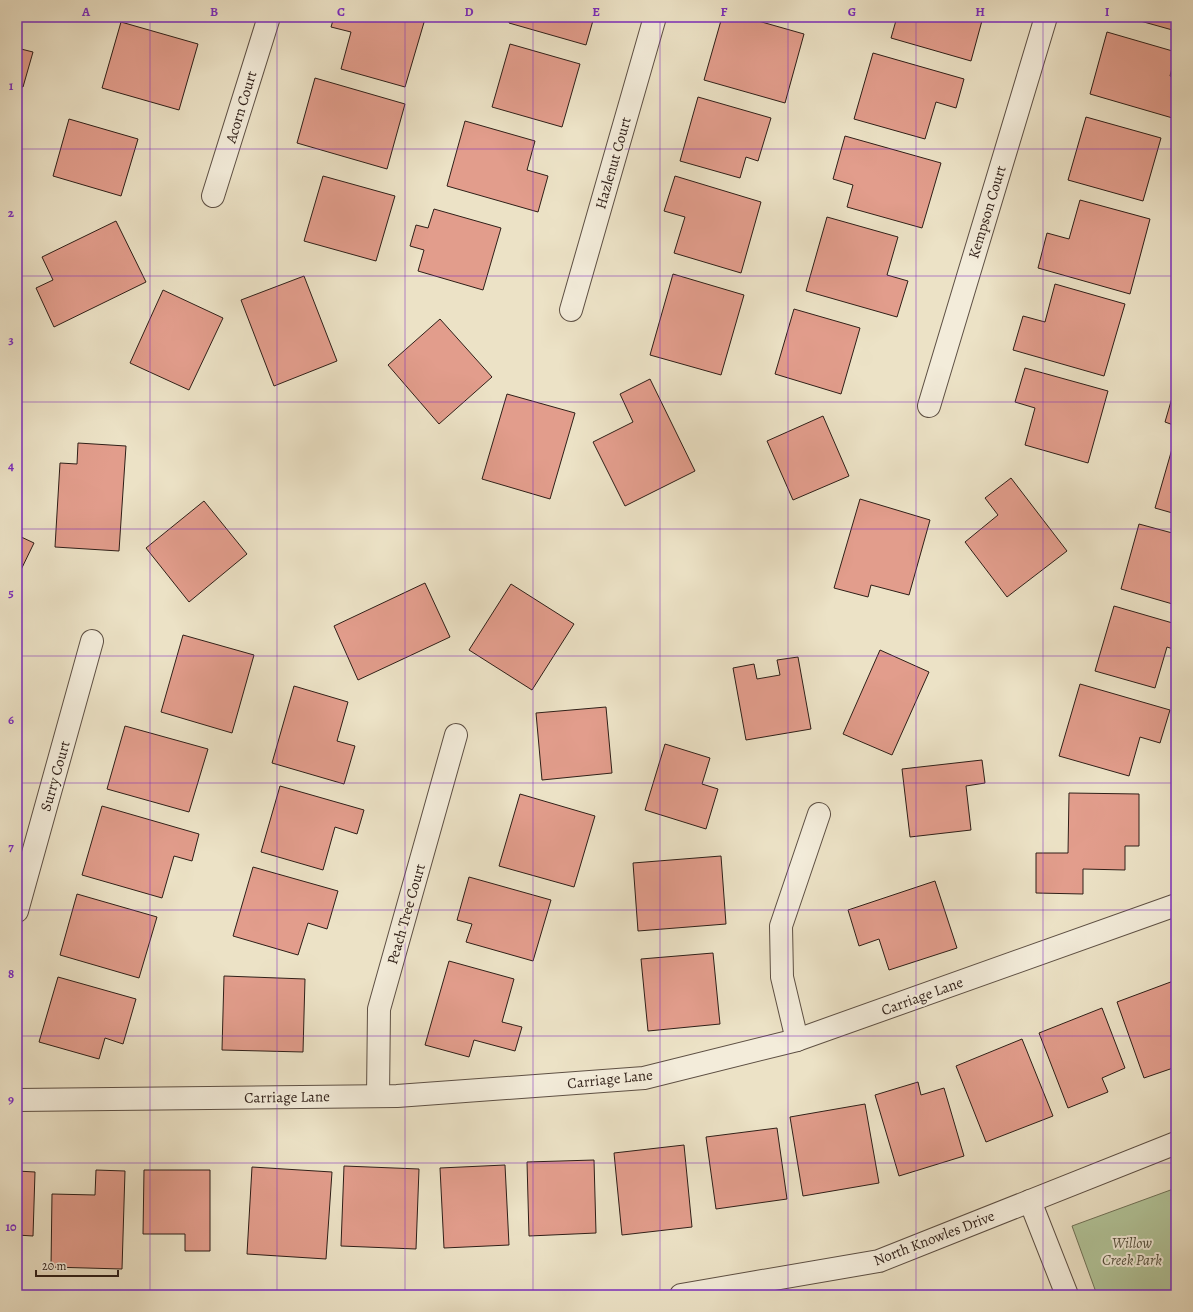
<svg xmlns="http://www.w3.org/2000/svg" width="1193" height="1312" font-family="Alegreya,serif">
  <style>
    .green { fill: #b2c499; stroke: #707258 }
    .building { fill: #e29d8c; stroke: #2f1f18 }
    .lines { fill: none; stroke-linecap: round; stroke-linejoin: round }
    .minor-casing { stroke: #5e5044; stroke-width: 24 }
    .minor { stroke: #f3ecda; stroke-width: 22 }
    .grid { fill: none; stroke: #7b2cbf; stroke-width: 1; stroke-opacity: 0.55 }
    .labels { text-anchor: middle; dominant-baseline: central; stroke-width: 4; stroke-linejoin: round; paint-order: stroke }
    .street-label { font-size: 15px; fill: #2f1f18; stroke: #f3ecda }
    .park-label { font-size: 15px; font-style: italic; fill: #56513f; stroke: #f3ecda }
    .neatline { fill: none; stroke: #7b2cbf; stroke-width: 1.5 }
    .grid-label { font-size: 13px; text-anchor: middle; font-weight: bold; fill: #7b2cbf }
  </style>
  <rect width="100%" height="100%" fill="#ece2c6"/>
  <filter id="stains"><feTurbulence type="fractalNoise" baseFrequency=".005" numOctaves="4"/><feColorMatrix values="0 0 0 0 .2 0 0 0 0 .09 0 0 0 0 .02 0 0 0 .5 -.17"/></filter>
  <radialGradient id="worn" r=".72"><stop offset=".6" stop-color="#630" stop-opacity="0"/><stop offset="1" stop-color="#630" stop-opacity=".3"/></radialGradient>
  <polygon class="green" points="1176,1188 1176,1295 1097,1295 1072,1226"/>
  <g class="building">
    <polygon points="334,17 419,17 425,19 405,87 341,69 351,32 331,27"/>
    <polygon points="510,17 594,17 586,45 509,23"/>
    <polygon points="722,17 744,17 804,34 785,103 704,80"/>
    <polygon points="897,17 983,17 971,61 891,38"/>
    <polygon points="1126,17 1176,17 1176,31"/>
    <polygon points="121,22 198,44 179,110 102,88"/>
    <polygon points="1107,32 1176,52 1170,76 1176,78 1176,119 1090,94"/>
    <polygon points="510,44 580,64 562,127 492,107"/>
    <polygon points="17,48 33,52 23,87 17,85"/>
    <polygon points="873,53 964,79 956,108 936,102 925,139 854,119"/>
    <polygon points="315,78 405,104 387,169 297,143"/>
    <polygon points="698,97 771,118 758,161 746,157 740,178 680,161"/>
    <polygon points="1086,117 1161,138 1143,201 1068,180"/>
    <polygon points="69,119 138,139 121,196 53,176"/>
    <polygon points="465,121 535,141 527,170 548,176 538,212 447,186"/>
    <polygon points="845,136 941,163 922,228 847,207 853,185 833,179"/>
    <polygon points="323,176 395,196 376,261 304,241"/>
    <polygon points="675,176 761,202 741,273 674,253 685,217 664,211"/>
    <polygon points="1080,200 1150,219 1130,294 1038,268 1047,233 1069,239"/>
    <polygon points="434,209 501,228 483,290 418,271 424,250 410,246 416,225 428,228"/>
    <polygon points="827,217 898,237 887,275 908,281 897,317 806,291"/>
    <polygon points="116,221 146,282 54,327 36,288 53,280 42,257"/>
    <polygon points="673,274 744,295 721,375 650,355"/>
    <polygon points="304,276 337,361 274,386 241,300"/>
    <polygon points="1055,284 1125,304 1104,376 1013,350 1023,316 1045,322"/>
    <polygon points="163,290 223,318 189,390 130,363"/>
    <polygon points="794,309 860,328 841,394 775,374"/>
    <polygon points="440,319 492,377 439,424 388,365"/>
    <polygon points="1025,368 1108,391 1088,463 1025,445 1035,408 1015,402"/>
    <polygon points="650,379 695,471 625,506 593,442 633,422 620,394"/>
    <polygon points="1176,384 1176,426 1165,422"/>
    <polygon points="507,394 575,413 550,499 482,479"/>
    <polygon points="823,416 849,476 793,500 767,441"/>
    <polygon points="1174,442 1176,443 1176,514 1155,508"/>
    <polygon points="78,443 126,446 119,551 55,547 60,463 77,464"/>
    <polygon points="1011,478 1067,551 1007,597 965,542 998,515 985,498"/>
    <polygon points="860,499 930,520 909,595 871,585 868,597 834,588"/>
    <polygon points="204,501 247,554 189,602 146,548"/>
    <polygon points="1139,524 1176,534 1176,605 1121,589"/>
    <polygon points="17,535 34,543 17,578"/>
    <polygon points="425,583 450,637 358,680 334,626"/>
    <polygon points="511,584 574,624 532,690 469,650"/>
    <polygon points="1114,606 1176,624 1176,650 1167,647 1155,688 1095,671"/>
    <polygon points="183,635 254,655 232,733 161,712"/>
    <polygon points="880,650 929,672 892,755 843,734"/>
    <polygon points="798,657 811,729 746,740 733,668 754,664 757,679 780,675 777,660"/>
    <polygon points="1080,684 1170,710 1160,743 1140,737 1129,776 1059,756"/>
    <polygon points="294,686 348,702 337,741 355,746 344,784 272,763"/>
    <polygon points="606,707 612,773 542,780 536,713"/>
    <polygon points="125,726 208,749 189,812 107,789"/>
    <polygon points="665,744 710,758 702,784 718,789 706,829 645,810"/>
    <polygon points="982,760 985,783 966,786 971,830 910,837 902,769"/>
    <polygon points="280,786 364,810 357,834 335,827 323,870 261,852"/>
    <polygon points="1069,793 1139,794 1139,846 1125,846 1125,870 1083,869 1083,894 1036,893 1036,853 1068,853"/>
    <polygon points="520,794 595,816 574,887 499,866"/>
    <polygon points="102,806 199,834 192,861 174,856 162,898 82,875"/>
    <polygon points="721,856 726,924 638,931 633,863"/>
    <polygon points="253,867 338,891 327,929 308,923 298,955 233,936"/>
    <polygon points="469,877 551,900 533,961 466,942 472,924 457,920"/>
    <polygon points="935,881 957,948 889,970 879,939 859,946 848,910"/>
    <polygon points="77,894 157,917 139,978 60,955"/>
    <polygon points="713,953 720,1024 648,1031 641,959"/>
    <polygon points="449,961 514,979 502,1022 522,1027 515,1051 474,1040 469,1057 425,1045"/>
    <polygon points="224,976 305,979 303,1052 222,1050"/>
    <polygon points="58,977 136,999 123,1044 105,1038 99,1059 39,1042"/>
    <polygon points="1176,980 1176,1067 1144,1078 1117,1002"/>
    <polygon points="1102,1008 1125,1068 1102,1078 1108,1092 1068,1108 1039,1033"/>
    <polygon points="1022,1039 1053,1116 986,1142 956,1066"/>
    <polygon points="918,1082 921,1095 944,1088 964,1156 899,1176 875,1095"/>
    <polygon points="865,1104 879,1183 803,1196 790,1117"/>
    <polygon points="777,1128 787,1199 716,1209 706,1137"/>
    <polygon points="684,1145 692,1227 622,1235 614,1153"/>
    <polygon points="594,1160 596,1233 529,1236 527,1162"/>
    <polygon points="505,1165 509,1245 444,1248 440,1168"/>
    <polygon points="344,1166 419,1169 416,1249 341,1246"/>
    <polygon points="252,1167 332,1172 326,1259 247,1254"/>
    <polygon points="96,1170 125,1171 122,1269 51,1267 52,1194 95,1195"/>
    <polygon points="144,1170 210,1170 210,1251 185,1251 185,1234 143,1234"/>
    <polygon points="17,1171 35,1172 33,1236 17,1235"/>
  </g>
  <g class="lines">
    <g class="minor-casing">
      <g id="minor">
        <polyline points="213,196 269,17"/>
        <polyline points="571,310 655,17"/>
        <polyline points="929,406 1046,17"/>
        <polyline points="17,911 92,641"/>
        <polyline points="797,1040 782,977 781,926 819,814"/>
        <polyline points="378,1096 379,1009 456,735"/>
        <polyline points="17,1100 397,1096 644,1078 797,1040 1176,905"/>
        <polyline points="1030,1201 1067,1295"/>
        <polyline points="681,1295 879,1261 1176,1143"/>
      </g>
    </g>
    <use href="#minor" class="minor"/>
  </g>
  <path class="grid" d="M150 17V1295M277 17V1295M405 17V1295M533 17V1295M660 17V1295M788 17V1295M916 17V1295M1043 17V1295M17 149H1176M17 276H1176M17 402H1176M17 529H1176M17 656H1176M17 783H1176M17 910H1176M17 1036H1176M17 1163H1176"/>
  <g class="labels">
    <g class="street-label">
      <text transform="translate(241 107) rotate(-73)">Acorn Court</text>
      <text transform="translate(613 163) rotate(-74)">Hazlenut Court</text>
      <text transform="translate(987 212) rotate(-73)">Kempson Court</text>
      <text transform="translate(55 776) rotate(-74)">Surry Court</text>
      <text transform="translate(406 914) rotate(-74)">Peach Tree Court</text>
      <text transform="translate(922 996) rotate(-20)">Carriage Lane</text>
      <text transform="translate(610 1079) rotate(-6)">Carriage Lane</text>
      <text transform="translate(287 1097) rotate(-1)">Carriage Lane</text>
      <text transform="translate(934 1238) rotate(-21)">North Knowles Drive</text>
    </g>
    <g class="park-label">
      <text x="1132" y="1243">Willow<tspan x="1132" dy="17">Creek Park</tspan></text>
    </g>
  </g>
  <rect width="1193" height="1312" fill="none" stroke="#ece2c6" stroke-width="44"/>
  <path d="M36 1270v6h82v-6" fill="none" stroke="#2f1f18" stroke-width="2"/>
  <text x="42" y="1270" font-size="12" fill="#2f1f18" stroke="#f3ecda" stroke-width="3" paint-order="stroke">20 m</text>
  <rect x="22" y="22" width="1149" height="1268" class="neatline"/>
  <g class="grid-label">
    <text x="86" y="16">A</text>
    <text x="214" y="16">B</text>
    <text x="341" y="16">C</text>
    <text x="469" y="16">D</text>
    <text x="596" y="16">E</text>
    <text x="724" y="16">F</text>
    <text x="852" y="16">G</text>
    <text x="980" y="16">H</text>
    <text x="1107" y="16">I</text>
    <text x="11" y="90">1</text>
    <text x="11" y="217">2</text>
    <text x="11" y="344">3</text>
    <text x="11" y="470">4</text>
    <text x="11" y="597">5</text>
    <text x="11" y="724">6</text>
    <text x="11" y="851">7</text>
    <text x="11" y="978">8</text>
    <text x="11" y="1104">9</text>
    <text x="11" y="1231">10</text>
  </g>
  <rect width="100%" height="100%" filter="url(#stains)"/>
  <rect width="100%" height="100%" fill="url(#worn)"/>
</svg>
